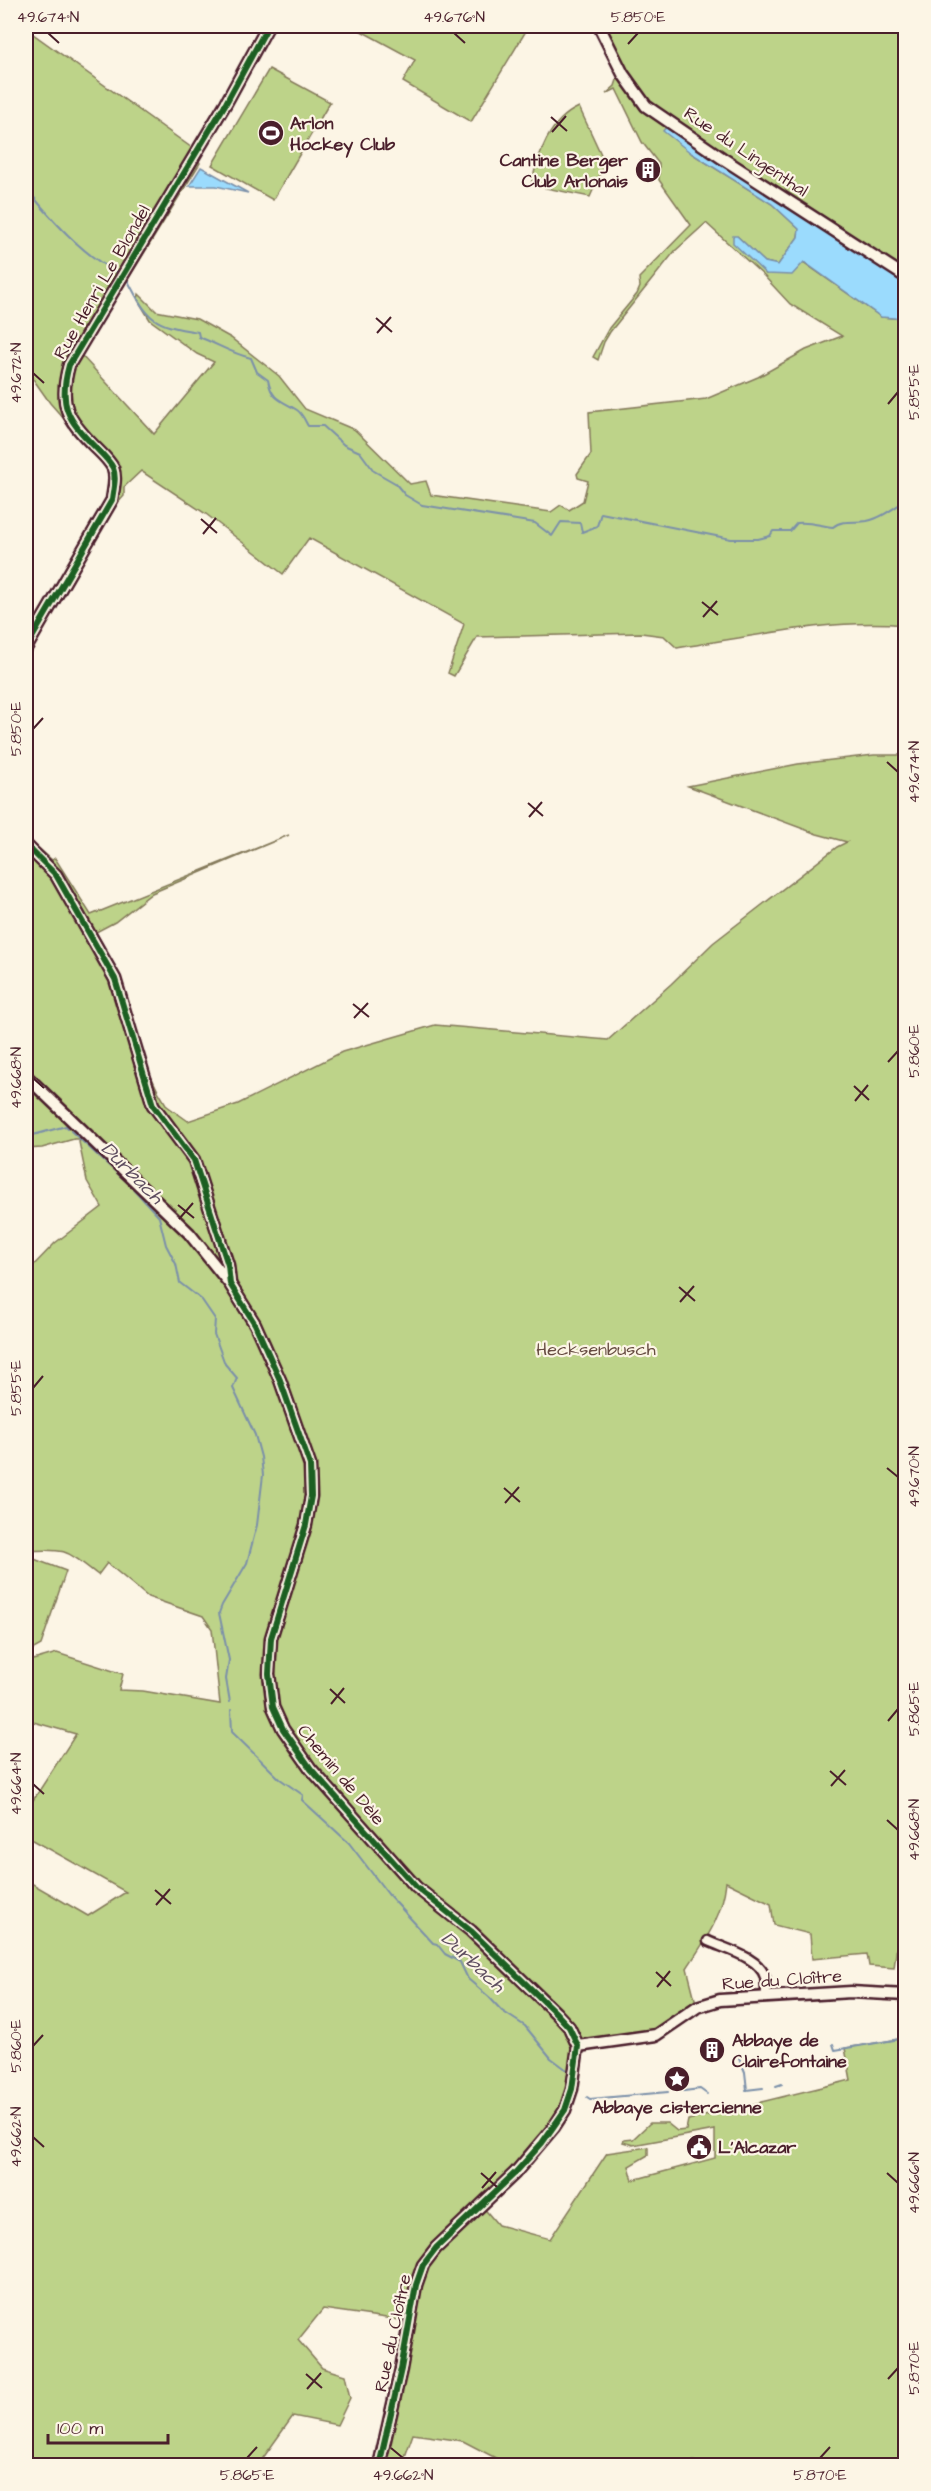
<svg xmlns="http://www.w3.org/2000/svg" width="931" height="2491" font-family="'Architects Daughter',sans-serif">
  <style>
    .green { fill: #bdd389; stroke: #84795a; stroke-width: 1.5 }
    .water { fill: #9bdbfd; stroke: #7b90a9; stroke-width: 1.5 }
    .lines { fill: none; stroke-linecap: round; stroke-linejoin: round }
    .stream { stroke: #7b90a9; stroke-width: 2 }
    .minor-casing { stroke: #4a1f2b; stroke-width: 13 }
    .tertiary-casing { stroke: #4a1f2b; stroke-width: 15 }
    .minor { stroke: #fcf5e5; stroke-width: 8 }
    .tertiary { stroke: #fcf5e5; stroke-width: 10 }
    .cycleway-casing { stroke: #fcf5e5; stroke-width: 10 }
    .cycleway { stroke: #1b5e20; stroke-width: 6 }
    .ticks { fill: none; stroke: #4a1f2b; stroke-width: 2 }
    .labels { text-anchor: middle; dominant-baseline: central; stroke-width: 4.5; stroke-linejoin: round; paint-order: stroke }
    .poi-label { font-size: 18px; font-weight: bold; fill: #4a1f2b; stroke: #fcf5e5; text-anchor: start }
    .street-label { font-size: 18px; fill: #4a1f2b; stroke: #fcf5e5 }
    .park-label { font-size: 18px; fill: #674c42; stroke: #fcf5e5 }
    .water-label { font-size: 20px; font-style: italic; fill: #5e4e60; stroke: #fcf5e5 }
    .neatline { fill: none; stroke: #4a1f2b; stroke-width: 2 }
    .ticks-label { font-size: 15px; text-anchor: middle; fill: #4a1f2b }
  </style>
  <rect width="100%" height="100%" fill="#fcf5e5"/>
  <filter id="ink" filterUnits="userSpaceOnUse"><feTurbulence type="fractalNoise" baseFrequency=".0167" numOctaves="2"/><feDisplacementMap in="SourceGraphic" scale="12" xChannelSelector="R" yChannelSelector="G"/><feConvolveMatrix kernelMatrix="1 2 1 2 8 2 1 2 1" color-interpolation-filters="sRGB"/></filter>
  <g filter="url(#ink)">
    <g class="green">
      <polygon points="352,26 529,26 471,122 403,82 415,60"/>
      <path d="M593 26H905L906 259 900 267 720 162 691 153 772 204 799 229 798 237 778 265 765 262 737 236 766 274 803 262 881 317 905 319V625C831 618 750 637 677 648L664 636 641 633 477 637 454 676 448 673 464 624 309 538 283 574 206 514 141 471 124 487V496L115 506 26 656V637L108 500 111 479 109 470 50 403 26 369V29L192 148 200 163 81 355 154 434 214 362 197 354 150 320 138 300 139 294 156 311 197 319 231 338 279 376 305 409 355 430 410 484 426 481 431 495 551 512 561 505 569 510 583 501 588 481 578 478 577 474 591 454 589 412 706 399 758 377 806 350 842 336 790 304 764 276 706 223 675 251 610 332 604 342 598 360 593 357 609 328 637 294 640 287 639 278 691 225 659 180V164L642 142 616 89 606 94 615 86 618 77Z"/>
      <polygon points="269,69 330,102 273,200 212,165"/>
      <path d="M579 107 605 163 590 197 531 185C538 155 549 120 579 107Z"/>
      <path d="M874 755H905L906 1898 903 1899 894 1968 869 1966 867 1954 812 1959 810 1934 774 1925 771 1904 726 1882C722 1918 706 1939 687 1968L697 2007 656 2035 578 2046 565 2110 482 2206 498 2225 550 2239 607 2153 648 2147V2155L629 2166 633 2180 715 2158V2130L633 2145 623 2142 624 2140 633 2139 650 2123H667L677 2131 686 2130 688 2120 851 2080 845 2048 905 2038V2465L715 2466 693 2461 691 2466H582L572 2463 509 2465 463 2441 413 2434 402 2465H379L407 2321 323 2309 298 2340 322 2368 345 2375 350 2398 337 2425 293 2416 258 2465H26V1880L88 1916 126 1892 26 1836V1811L76 1734 26 1720V1658L33 1660 57 1653 123 1674 119 1690 143 1691 220 1704 212 1629 203 1616 148 1597 107 1563 98 1575C66 1550 67 1548 26 1551V1273L55 1243 102 1207 87 1181 79 1142 81 1139H74L42 1148 26 1149V837L52 860 55 858 91 915 289 835 152 893 115 922 96 932 120 977 149 1072 158 1091 167 1106 188 1121 238 1104 342 1052 435 1025 608 1040 671 984 713 943 837 847 847 842 817 834 688 786 798 764Z"/>
      <polygon points="26,1556 66,1571 41,1645 32,1650 26,1648"/>
    </g>
    <g class="water">
      <polygon points="667,126 905,281 905,319 881,317 804,262 792,275 766,274 733,243 733,236 737,236 765,262 778,265 798,237 799,229 772,204 691,153 663,131"/>
      <polygon points="201,167 248,193 216,186 189,186"/>
    </g>
    <g class="lines">
      <g class="stream">
        <path d="M26 188C49 216 83 256 117 272"/>
        <path d="M127 279C148 320 152 325 198 332L199 337C217 344 233 354 251 358L257 372 268 380C272 401 282 400 297 410 302 413 305 421 308 426H323L344 445 360 452 374 471 395 483 405 495 422 505 535 523 552 536 561 522 580 523 582 532 597 526 601 513 731 539H758L770 536 773 531H790L797 523C810 521 820 526 833 527 842 519 856 523 867 521 881 518 894 508 906 500"/>
        <polyline points="71,1131 128,1183 159,1217 166,1245 176,1264 180,1283 202,1300 215,1319 214,1334 225,1364 237,1378 233,1388 255,1435 261,1457 263,1475 257,1525 247,1563 222,1605 219,1613 229,1660 226,1679 230,1702"/>
        <polyline points="26,1137 66,1126 68,1128"/>
        <polyline points="231,1710 232,1732 280,1779 303,1795 302,1800 349,1843 388,1894 433,1943 437,1944 445,1954 460,1962 468,1979 489,1997 502,2011 525,2026 551,2058 567,2070"/>
        <polyline points="833,2044 835,2050 906,2038"/>
        <polyline points="738,2055 745,2072 747,2090"/>
        <polyline points="776,2086 782,2084"/>
        <polyline points="746,2090 763,2088"/>
        <polyline points="684,2091 700,2089 707,2094"/>
        <polyline points="587,2097 590,2099 668,2092"/>
      </g>
      <g class="minor-casing">
        <path id="minor" d="M708 1941C725 1949 759 1957 765 1977 766 1983 766 1991 766 1997"/>
      </g>
      <g class="tertiary-casing">
        <g id="tertiary">
          <polyline points="599,26 623,74 646,106 722,158 906,277"/>
          <path d="M26 648 112 500C113 490 117 478 113 468 109 460 101 453 95 447 67 419 58 405 69 365L226 103 268 26"/>
          <polyline points="26,845 56,875 115,979 153,1105 194,1160 228,1265 230,1283"/>
          <polyline points="26,1076 189,1233 230,1284 255,1324 280,1380 310,1465 311,1496 306,1525 271,1638 269,1674 273,1707 283,1729 311,1769 416,1887 471,1931 556,2013 569,2027 578,2046"/>
          <polyline points="578,2046 656,2035 697,2007 720,2000 851,1992 906,1995"/>
          <polyline points="379,2466 401,2369 416,2285 423,2265 436,2248 515,2173 554,2127 565,2110 572,2089 578,2046"/>
        </g>
      </g>
      <use href="#minor" class="minor"/>
      <use href="#tertiary" class="tertiary"/>
      <g class="cycleway-casing">
        <g id="cycleway">
          <path d="M26 648 112 500C113 490 117 478 113 468 109 460 101 453 95 447 67 419 58 405 69 365L226 103 268 26"/>
          <polyline points="26,845 56,875 115,979 153,1105 194,1160 228,1265 230,1284 255,1324 280,1380 310,1465 311,1496 306,1525 271,1638 269,1674 273,1707 283,1729 311,1769 416,1887 471,1931 556,2013 569,2027 578,2046 572,2089 565,2110 542,2143 515,2173 436,2248 423,2265 416,2285 401,2369 379,2466"/>
        </g>
      </g>
      <use href="#cycleway" class="cycleway"/>
    </g>
  </g>
  <path class="ticks" d="M48 33 59 43M454 33 465 43M628 44 638 33M551 117 567 131M552 132 566 116M376 318 392 332M377 333 391 317M33 373 44 383M888 404 898 392M201 519 217 533M203 534 216 518M702 602 718 615M703 617 717 601M33 729 43 718M887 762 898 772M528 803 543 816M529 817 542 802M353 1004 369 1017M354 1018 368 1003M888 1062 898 1051M33 1078 44 1088M854 1086 869 1100M855 1101 868 1085M178 1205 194 1218M179 1219 193 1203M679 1287 695 1301M680 1302 694 1286M33 1388 43 1376M887 1468 898 1477M504 1488 520 1502M505 1503 519 1487M330 1689 345 1703M331 1704 344 1688M888 1721 898 1709M830 1771 846 1785M33 1784 44 1794M831 1786 845 1770M887 1820 898 1830M155 1890 171 1904M156 1905 170 1889M656 1972 671 1986M657 1987 670 1971M33 2046 43 2035M33 2137 44 2147M481 2173 497 2187M887 2173 898 2183M482 2188 496 2172M306 2374 322 2388M888 2379 898 2368M307 2389 321 2373M391 2448 403 2458M247 2458 257 2447M820 2458 830 2447"/>
  <defs>
    <g id="stadium-disc" transform="scale(1.35)"><circle r="9.5" fill="#4a1f2b" stroke="#fcf5e5"/><path d="M0-5a6.5 5 0 1 0 0 10a6.5 5 0 1 0 0-10ZM-3.5-1.8h7v3.6h-7Z" fill="#fff"/></g>
    <g id="building-disc" transform="scale(1.35)"><circle r="9.5" fill="#4a1f2b" stroke="#fcf5e5"/><path d="M-4-6H4V6H1V3H-1V6H-4ZM-2.5-4.3h1.7v1.8h-1.7ZM.8-4.3h1.7v1.8H.8ZM-2.5-1h1.7V.8h-1.7ZM.8-1h1.7V.8H.8Z" fill="#fff"/></g>
    <g id="sight-disc" transform="scale(1.35)"><circle r="9.5" fill="#4a1f2b" stroke="#fcf5e5"/><path d="M0-6L1.8-2.2L6-1.7L2.9 1.2L3.7 5.4L0 3.3L-3.7 5.4L-2.9 1.2L-6-1.7L-1.8-2.2Z" fill="#fff"/></g>
    <g id="civic-disc" transform="scale(1.35)"><circle r="9.5" fill="#4a1f2b" stroke="#fcf5e5"/><path d="M-.6-6.5H3V-4.5H.6V-3L4-1V1h2V6H-6V1h2V-1L-.6-3ZM-1.2 2.5V6h2.4V2.5Z" fill="#fff"/></g>
  </defs>
  <g fill-rule="evenodd">
    <use href="#stadium-disc" x="271" y="133"/>
    <use href="#building-disc" x="648" y="170"/>
    <use href="#building-disc" x="712" y="2050"/>
    <use href="#sight-disc" x="677" y="2079"/>
    <use href="#civic-disc" x="699" y="2147"/>
  </g>
  <g class="labels">
    <g class="poi-label">
      <text x="290" y="123">Arlon<tspan x="290" dy="21">Hockey Club</tspan></text>
      <text x="628" y="160" text-anchor="end">Cantine Berger<tspan x="628" dy="21">Club Arlonais</tspan></text>
      <text x="732" y="2040">Abbaye de<tspan x="732" dy="21">Clairefontaine</tspan></text>
      <text x="677" y="2107" text-anchor="middle">Abbaye cistercienne</text>
      <text x="718" y="2147">L'Alcazar</text>
    </g>
    <g class="street-label">
      <text transform="translate(746 152) rotate(34)">Rue du Lingenthal</text>
      <text transform="translate(102 282) rotate(-60)">Rue Henri Le Blondel</text>
      <text transform="translate(341 1775) rotate(50)">Chemin de Dèle</text>
      <text transform="translate(782 1980) rotate(-4)">Rue du Cloître</text>
      <text transform="translate(393 2333) rotate(-78)">Rue du Cloître</text>
    </g>
    <g class="park-label">
      <text x="596" y="1349">Hecksenbusch</text>
    </g>
    <g class="water-label">
      <text transform="translate(132 1173) rotate(45)">Durbach</text>
      <text transform="translate(473 1962) rotate(43)">Durbach</text>
    </g>
  </g>
  <rect width="931" height="2491" fill="none" stroke="#fcf5e5" stroke-width="66"/>
  <path d="M48 2434v9h120v-9" fill="none" stroke="#4a1f2b" stroke-width="3"/>
  <text x="57" y="2434" font-size="18" fill="#4a1f2b" stroke="#fcf5e5" stroke-width="4.5" paint-order="stroke">100 m</text>
  <rect x="33" y="33" width="865" height="2425" class="neatline"/>
  <g class="ticks-label">
    <text x="48" y="22">49.674°N</text>
    <text x="454" y="22">49.676°N</text>
    <text x="638" y="22">5.850°E</text>
    <text transform="translate(16 373) rotate(-90)" y="5">49.672°N</text>
    <text transform="translate(914 392) rotate(-90)" y="5">5.855°E</text>
    <text transform="translate(16 729) rotate(-90)" y="5">5.850°E</text>
    <text transform="translate(914 772) rotate(-90)" y="5">49.674°N</text>
    <text transform="translate(914 1051) rotate(-90)" y="5">5.860°E</text>
    <text transform="translate(16 1078) rotate(-90)" y="5">49.668°N</text>
    <text transform="translate(16 1388) rotate(-90)" y="5">5.855°E</text>
    <text transform="translate(914 1477) rotate(-90)" y="5">49.670°N</text>
    <text transform="translate(914 1709) rotate(-90)" y="5">5.865°E</text>
    <text transform="translate(16 1784) rotate(-90)" y="5">49.664°N</text>
    <text transform="translate(914 1830) rotate(-90)" y="5">49.668°N</text>
    <text transform="translate(16 2046) rotate(-90)" y="5">5.860°E</text>
    <text transform="translate(16 2137) rotate(-90)" y="5">49.662°N</text>
    <text transform="translate(914 2183) rotate(-90)" y="5">49.666°N</text>
    <text transform="translate(914 2368) rotate(-90)" y="5">5.870°E</text>
    <text x="247" y="2480">5.865°E</text>
    <text x="403" y="2480">49.662°N</text>
    <text x="820" y="2480">5.870°E</text>
  </g>
</svg>
